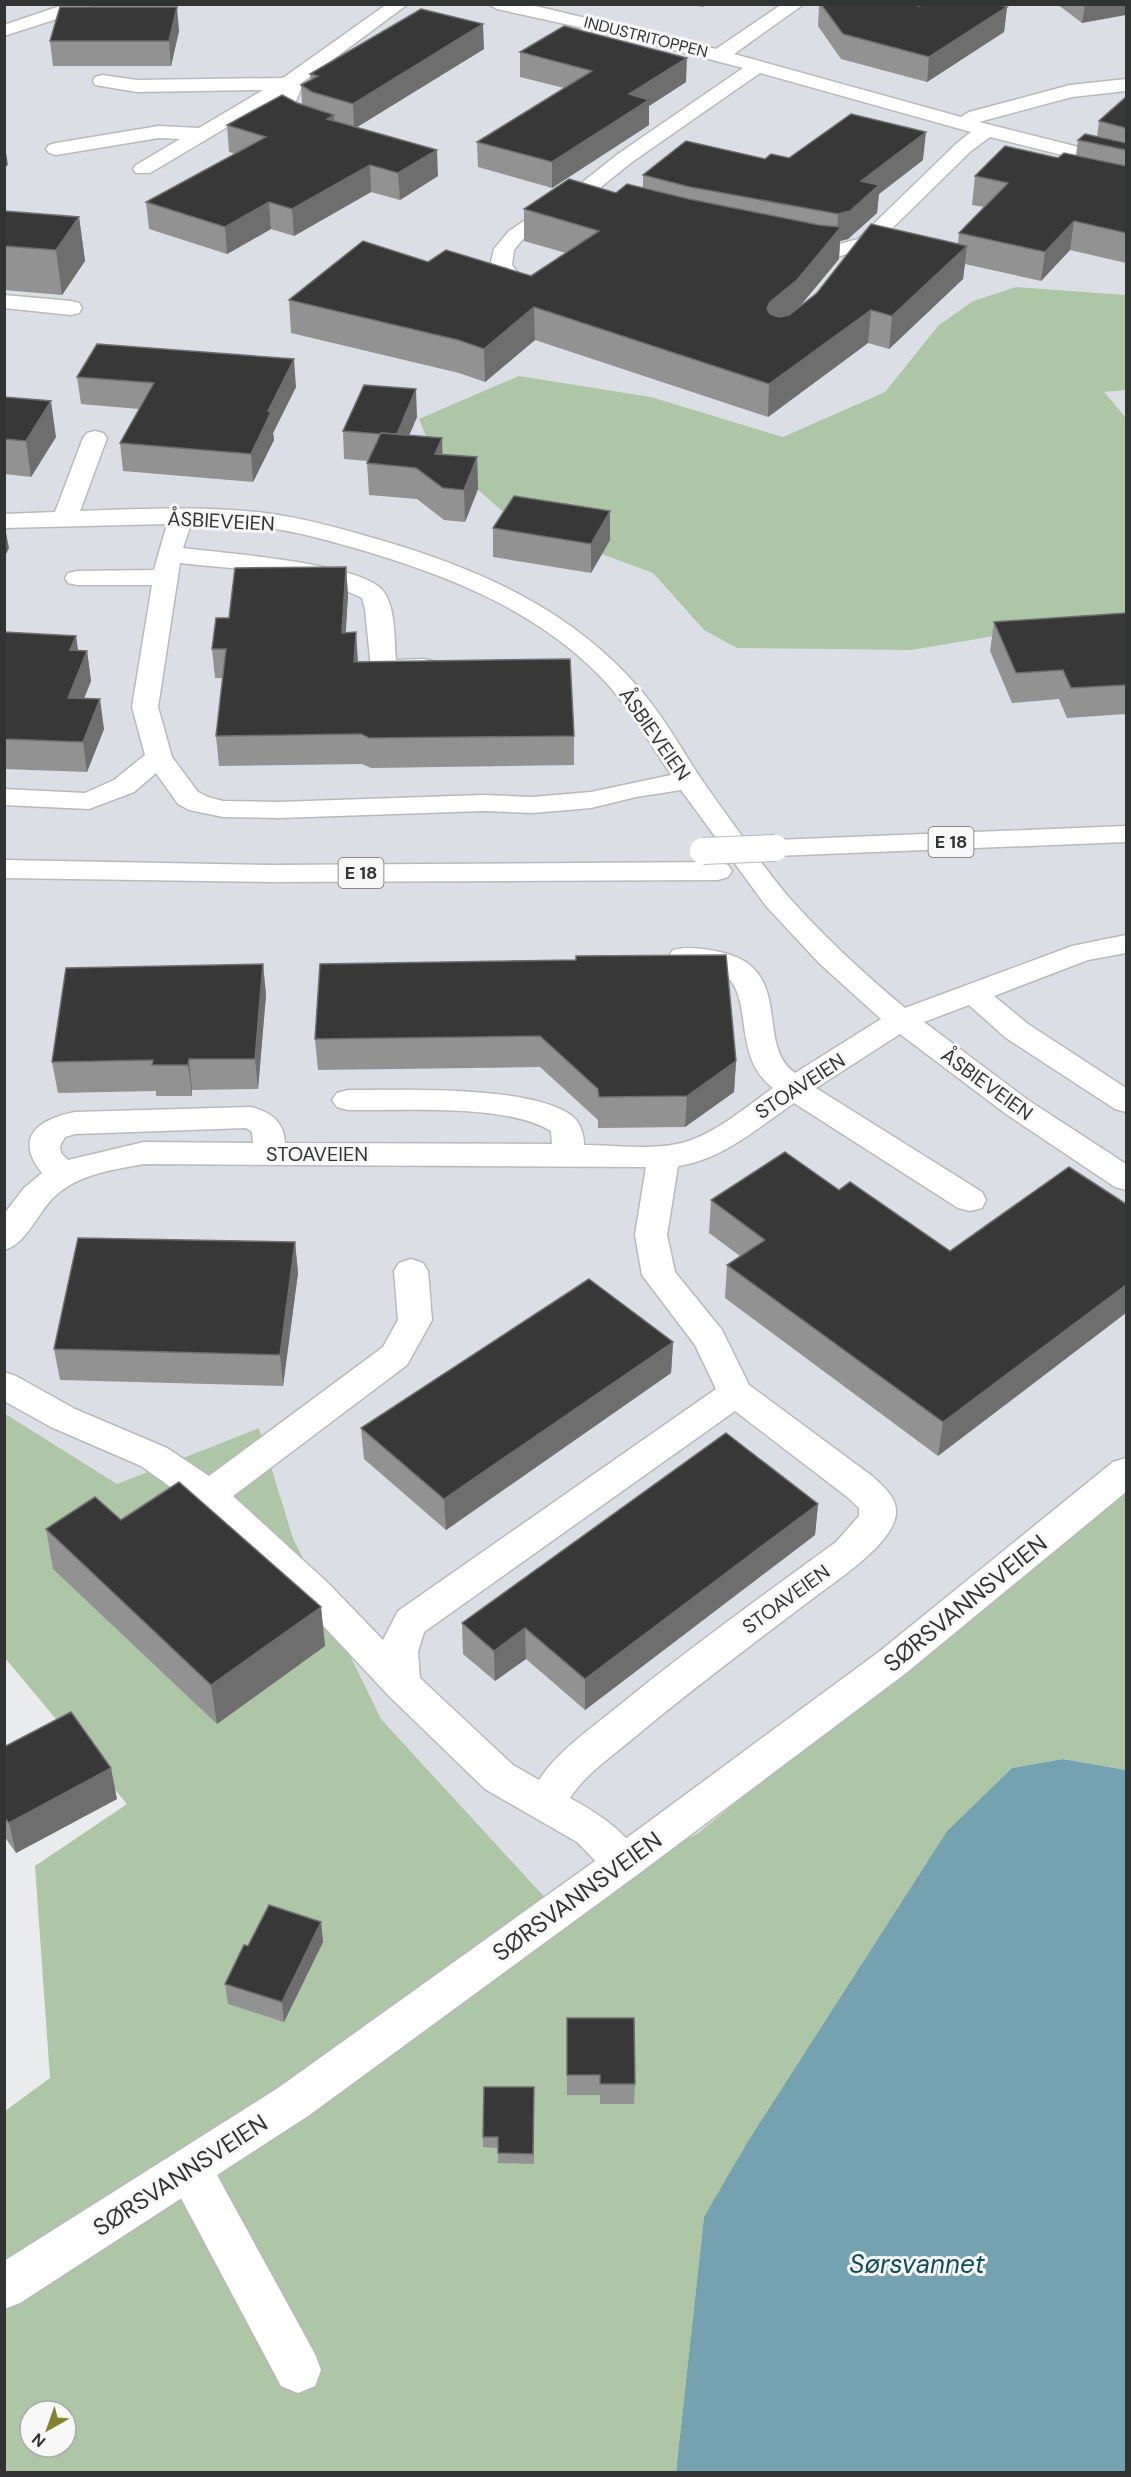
<svg xmlns="http://www.w3.org/2000/svg" width="1131" height="2477" font-family="'DM Sans',sans-serif">
  <style>
    .built { fill: #dcdee6 }
    .forest { fill: #acc6a6; fill-rule: evenodd }
    .water { fill: #75a2b0 }
    .lines { fill: none; stroke-linecap: round; stroke-linejoin: round }
    .minor-casing { stroke: #b9b9ba; stroke-width: 3 }
    .major-casing { stroke: #b9b9ba; stroke-width: 3 }
    .highway-casing { stroke: #b9b9ba; stroke-width: 3 }
    .minor { fill: #fff; fill-rule: evenodd }
    .major { fill: #fff; fill-rule: evenodd }
    .highway { fill: #fff; fill-rule: evenodd }
    .highway-bridge-casing { stroke: #b9b9ba; stroke-width: 28; stroke-linecap: butt }
    .highway-bridge { stroke: #fff; stroke-width: 26 }
    .wall { fill: #929292 }
    .shaded-wall { fill: #6e6e6e }
    .building { fill: #393838; stroke: #6e6e6e; stroke-width: 1.5 }
    .labels { text-anchor: middle; dominant-baseline: central; stroke-width: 6; stroke-linejoin: round; paint-order: stroke }
    .far-street-label { font-size: 16px; fill: #323333; stroke: #f8f8f9 }
    .shield { fill: #f8f8f9; stroke: #6d6e6e; stroke-width: 1.5 }
    .shield-label { font-size: 18px; font-weight: bold; fill: #323333 }
    .street-label { font-size: 20px; fill: #323333; stroke: #f8f8f9 }
    .near-street-label { font-size: 24px; fill: #323333; stroke: #f8f8f9 }
    .near-water-label { font-size: 26px; font-style: italic; fill: #0c4d5d; stroke: #f8f8f9 }
  </style>
  <rect width="100%" height="100%" fill="#eaebec"/>
  <g class="built">
    <polygon points="4,5 1126,5 1126,295 1016,287 938,326 885,392 783,437 651,397 519,376 515,522 653,573 704,630 1126,614 1126,1484 1048,1532 885,1681 697,1834 549,1902 381,1719 293,1538 259,1428 117,1484 5,1413"/>
    <polygon points="1126,390 1126,418 1103,392"/>
  </g>
  <g class="forest">
    <polygon points="1016,287 1126,295 1126,390 1104,392 1126,418 1126,614 911,650 737,648 704,630 653,573 515,522 432,450 419,419 519,376 651,397 783,437 885,392 938,326 973,301"/>
    <path d="M4 1413 117 1484 259 1428 293 1538 381 1719 549 1902 697 1834 885 1681 1048 1532 1126 1484V1770L1063 1759 1012 1768 947 1831 748 2141 704 2218 676 2472H5V2111L50 2078 35 1866 127 1804 5 1658ZM30 2411H66V2447H30Z"/>
  </g>
  <polygon class="water" points="1063,1759 1126,1770 1126,2472 676,2472 704,2217 748,2141 947,1831 1012,1768"/>
  <g class="lines">
    <g class="minor-casing">
      <g id="minor">
        <polygon points="66,4 94,4 91,8 4,36 4,25"/>
        <path d="M387 4H408L300 84 302 86 295 104C301 116 315 115 323 125L320 129H306L283 118 275 104 278 97 150 173H136L133 169 136 165 180 139 159 138 56 155 49 153 46 149 49 145 56 143 159 126 199 128 263 90 137 92 95 85 93 81 95 77 102 75 137 80 283 78Z"/>
        <polygon points="488,4 527,4 716,49 782,4 804,4 734,54 961,117 969,112 1070,85 1126,79 1126,91 1072,97 979,122 1126,159 1126,171 990,137 971,151 872,248 836,257 789,249 786,245 789,241 796,239 836,245 858,239 957,143 971,132 760,73 632,162 601,187 602,192 632,203 635,207 632,211 618,211 586,199 581,185 584,181 618,154 743,68 620,36 497,9"/>
        <path d="M562 198 569 200 572 204 569 208 523 239 514 250 512 265 522 278 519 283C504 286 498 277 490 266L494 249 509 231 555 200Z"/>
        <polygon points="4,295 71,301 79,303 82,308 79,313 71,315 4,308"/>
        <path d="M95 431 103 433 107 438 80 511C141 509 204 506 265 513 304 518 343 529 380 540 480 569 575 611 643 693 667 721 685 756 706 786 732 822 758 860 786 894 822 935 863 973 905 1008L1072 946 1126 935V953L1088 960 994 996 1028 1024 1126 1088V1112L1115 1109 1006 1038 969 1005 924 1022 1028 1100 1126 1164V1190L1115 1187 1006 1114 900 1034 816 1088 982 1192 986 1200 982 1208 970 1211 958 1208 794 1103C759 1127 722 1160 678 1166L667 1235 675 1272 722 1330 749 1385 872 1476C885 1488 902 1501 894 1522 884 1549 839 1579 816 1596 755 1642 695 1687 636 1736 614 1755 586 1773 570 1798 599 1814 628 1832 643 1863L637 1875 623 1880 609 1875 577 1842 485 1789 389 1696 302 1603 196 1505 141 1466 51 1427 4 1401V1372L16 1376 75 1409 167 1448 209 1476 383 1347 398 1320 394 1271 399 1263 411 1259 423 1263 428 1271 432 1320 407 1365 233 1496 328 1583 383 1640 398 1611 716 1389 695 1345 642 1275 635 1235 646 1167 144 1164C112 1170 78 1174 54 1197 37 1213 27 1244 4 1250V1214L24 1188 42 1173C13 1137 39 1119 75 1112L251 1107C270 1112 284 1121 285 1143L552 1144 551 1131C505 1103 403 1111 348 1110L337 1107 332 1100 337 1093 348 1090C400 1090 532 1085 572 1116 580 1122 584 1134 584 1145 614 1145 648 1150 677 1144 712 1137 744 1108 773 1088 730 1056 756 994 722 973 708 964 688 968 673 964L668 957 673 950C689 946 707 949 724 953 795 971 754 1044 795 1073L881 1019 820 964 766 906 681 790 636 797 591 808 532 813 483 811 279 818 223 817 189 810 178 804 156 773 134 792 89 809 4 805V789L85 793 114 780 145 755 132 707 152 585H77L68 583 65 578 68 573 77 571 154 570 167 524 4 528V514L55 512 83 438 87 433ZM191 524C217 524 243 525 268 528 301 532 333 542 365 551 449 576 534 610 597 673 627 703 647 739 671 775L591 792 532 797 483 795 279 802 223 801 208 797 198 792 172 757 158 707 180 563C240 570 308 570 362 598L365 609 371 668 375 674C392 678 416 677 433 673L437 667 433 661 424 659 396 660C394 639 396 610 384 592 366 563 220 553 183 548ZM246 1128 252 1132 253 1143 144 1142 68 1160 61 1153 60 1146 65 1137 75 1134ZM735 1411 846 1496 859 1508V1516L836 1542C762 1596 687 1650 616 1708 589 1730 558 1751 539 1780L513 1765 420 1678 418 1652 424 1632Z"/>
        <polygon points="190,2149 206,2155 315,2354 321,2370 315,2386 298,2393 281,2386 174,2185 168,2170 174,2155"/>
      </g>
    </g>
    <g class="major-casing">
      <polygon id="major" points="1126,1458 1126,1492 906,1673 637,1875 308,2116 20,2303 4,2309 4,2261 278,2088 609,1851 880,1651 1113,1462"/>
    </g>
    <g class="highway-casing">
      <g id="highway">
        <polygon points="1126,826 1126,842 775,856 765,854 761,848 765,842 775,840"/>
        <polygon points="4,860 272,865 718,862 728,865 732,871 728,877 718,880 272,882 4,878"/>
      </g>
    </g>
    <use href="#minor" class="minor"/>
    <use href="#major" class="major"/>
    <use href="#highway" class="highway"/>
    <g class="highway-bridge-casing">
      <polyline id="highway-bridge" points="703,851 775,848"/>
    </g>
    <use href="#highway-bridge" class="highway-bridge"/>
  </g>
  <g class="wall">
    <polygon points="692,4 706,4 703,7"/>
    <polygon points="819,4 995,4 1007,7 1004,32 927,82 841,59 818,26"/>
    <polygon points="1057,4 1126,4 1082,23"/>
    <polygon points="179,31 171,66 53,66 50,41"/>
    <polygon points="484,49 357,127 438,176 400,200 371,192 294,236 271,229 227,254 149,229 146,202 236,154 229,152 227,125 297,103 302,105 301,85 311,80 310,74"/>
    <polygon points="520,52 686,82 649,106 649,125 552,188 478,167 477,142 564,88 520,77"/>
    <polygon points="1126,97 1126,263 1070,250 1041,281 965,264 963,279 889,349 868,343 768,417 535,340 485,382 459,373 291,333 289,300 428,262 531,276 566,253 524,241 524,209 643,188 643,175 765,159 789,158 923,160 879,194 877,213 848,239 840,241 839,259 801,305 958,244 959,233 984,207 972,205 975,176 1058,158 1076,155 1078,140 1097,137 1099,121"/>
    <polygon points="4,211 79,217 85,261 62,295 4,290"/>
    <polygon points="77,377 296,387 273,433 274,440 253,482 123,471 120,443 139,409 81,404"/>
    <polygon points="4,397 56,437 31,477 4,474"/>
    <polygon points="417,417 409,435 442,454 477,457 478,489 465,522 444,520 417,499 369,495 367,463 368,461 344,459 343,431"/>
    <polygon points="610,511 610,540 591,573 493,557 493,528"/>
    <polygon points="346,567 348,596 345,633 358,662 574,736 574,765 371,768 362,764 219,766 216,736 223,678 215,678 212,649 229,618"/>
    <polygon points="1126,613 1126,714 1067,718 1059,699 1012,703 990,651 994,622"/>
    <polygon points="4,632 76,636 78,651 87,651 91,681 84,699 104,729 87,772 4,769"/>
    <polygon points="263,964 266,995 258,1089 192,1090 192,1096 156,1096 156,1091 58,1093 52,1062"/>
    <polygon points="320,964 736,1061 734,1092 685,1127 598,1128 598,1120 540,1067 318,1070 315,1039"/>
    <polygon points="1069,1167 938,1456 725,1298 727,1265 740,1256 709,1233 711,1200 839,1190 950,1251"/>
    <polygon points="295,1242 298,1273 283,1386 60,1380 54,1349"/>
    <polygon points="673,1342 671,1373 446,1530 364,1459 361,1428"/>
    <polygon points="818,1504 815,1535 585,1710 526,1659 495,1681 463,1654 462,1623"/>
    <polygon points="121,1520 321,1607 325,1646 217,1724 53,1569 46,1529"/>
    <polygon points="4,1747 117,1799 16,1853 4,1836"/>
    <polygon points="321,1922 323,1942 284,2022 228,2004 225,1984 248,1946"/>
    <polygon points="567,2018 635,2084 634,2104 600,2104 600,2095 567,2095"/>
    <polygon points="534,2087 534,2164 498,2163 498,2148 483,2147 483,2137"/>
  </g>
  <g class="shaded-wall">
    <polygon points="1085,4 1126,4 1126,15 1082,23"/>
    <polygon points="177,7 179,31 171,66 169,41"/>
    <polygon points="1007,7 1004,32 927,82 929,57"/>
    <polygon points="483,24 484,49 354,129 353,104"/>
    <polygon points="687,58 686,82 649,106 649,125 552,188 552,162 629,94"/>
    <polygon points="334,115 336,141 327,119"/>
    <polygon points="926,132 923,160 879,194 877,213 848,239 840,241 839,259 795,312 768,335 767,309 770,302 837,232 838,214 861,181"/>
    <polygon points="4,140 8,165 4,168"/>
    <polygon points="437,150 438,176 400,200 398,173"/>
    <polygon points="370,165 371,192 294,236 292,209"/>
    <polygon points="269,202 271,229 227,254 225,227"/>
    <polygon points="79,217 85,261 62,295 56,250"/>
    <polygon points="1074,221 1070,250 1041,281 1045,252"/>
    <polygon points="967,246 963,279 889,349 892,316"/>
    <polygon points="534,307 535,340 485,382 484,349"/>
    <polygon points="871,310 868,343 768,417 769,384"/>
    <polygon points="294,359 296,387 273,433 274,440 253,482 251,454 268,411"/>
    <polygon points="416,389 417,417 397,464 396,435"/>
    <polygon points="51,401 56,437 31,477 26,441"/>
    <polygon points="442,438 443,470 435,454"/>
    <polygon points="477,457 478,489 465,522 464,490"/>
    <polygon points="610,511 610,540 591,573 591,544"/>
    <polygon points="4,522 9,548 4,558"/>
    <polygon points="346,567 348,596 344,662 342,633"/>
    <polygon points="356,632 358,662 356,692 354,662"/>
    <polygon points="76,636 80,666 70,650"/>
    <polygon points="87,651 91,681 72,727 68,698"/>
    <polygon points="100,699 104,729 87,772 83,742"/>
    <polygon points="263,964 266,995 258,1089 255,1059"/>
    <polygon points="189,1059 192,1090 192,1096 188,1065"/>
    <polygon points="736,1061 734,1092 685,1127 687,1096"/>
    <polygon points="295,1242 298,1273 283,1386 280,1355"/>
    <polygon points="1126,1285 1126,1313 938,1456 943,1422"/>
    <polygon points="673,1342 671,1373 446,1530 444,1499"/>
    <polygon points="818,1504 815,1535 585,1710 585,1679"/>
    <polygon points="321,1607 325,1646 217,1724 211,1685"/>
    <polygon points="525,1628 526,1659 495,1681 494,1651"/>
    <polygon points="111,1768 117,1799 16,1853 9,1823"/>
    <polygon points="321,1922 323,1942 284,2022 282,2002"/>
  </g>
  <g class="building">
    <polygon points="821,4 911,4 918,6 916,4 995,4 1007,7 929,57 843,34"/>
    <polygon points="60,7 177,7 169,41 50,41"/>
    <polygon points="421,9 483,24 353,104 312,92 301,85 318,76 310,74"/>
    <polygon points="564,26 687,58 629,94 649,100 552,162 477,142 592,71 520,52"/>
    <polygon points="282,95 297,103 334,115 327,119 437,150 398,173 370,165 292,209 269,202 225,227 146,202 266,137 227,125"/>
    <polygon points="1126,97 1126,128 1099,121"/>
    <polygon points="851,114 926,132 861,181 879,185 850,211 838,214 690,187 643,175 686,141 765,159 771,154 789,158"/>
    <polygon points="1085,134 1126,143 1126,150 1078,140"/>
    <polygon points="1005,146 1058,158 1064,153 1126,166 1126,233 1074,221 1045,252 959,233 1008,183 975,176"/>
    <polygon points="569,179 616,193 627,184 689,199 819,225 841,227 797,280 770,302 767,309 770,314 779,317 789,315 817,293 871,224 967,246 892,316 871,310 769,384 534,307 484,349 458,340 289,300 363,241 428,262 446,250 531,276 599,231 524,209"/>
    <polygon points="4,211 79,217 56,250 4,246"/>
    <polygon points="97,344 294,359 268,411 271,412 251,454 120,443 154,383 77,377"/>
    <polygon points="364,385 416,389 397,434 381,433 380,434 343,431"/>
    <polygon points="4,397 51,401 26,441 4,439"/>
    <polygon points="381,433 442,438 435,454 477,457 464,490 443,488 416,468 367,463"/>
    <polygon points="514,496 610,511 591,544 493,528"/>
    <polygon points="346,567 342,633 356,632 354,662 570,659 574,736 369,738 361,734 216,736 226,649 212,649 216,618 229,618 235,568"/>
    <polygon points="1126,613 1126,685 1071,688 1063,670 1016,673 994,622"/>
    <polygon points="4,632 76,636 70,650 87,651 68,698 100,699 83,742 4,739"/>
    <polygon points="726,955 736,1061 687,1096 599,1097 598,1089 540,1036 315,1039 320,964 576,960 576,956"/>
    <polygon points="263,964 255,1059 189,1059 188,1065 152,1065 153,1060 52,1062 66,968"/>
    <polygon points="785,1152 839,1190 850,1182 950,1251 1069,1167 1126,1204 1126,1285 943,1422 727,1265 765,1240 711,1200"/>
    <polygon points="78,1238 295,1242 280,1355 54,1349"/>
    <polygon points="589,1279 673,1342 444,1499 361,1428"/>
    <polygon points="726,1433 818,1504 585,1679 525,1628 494,1651 462,1623"/>
    <polygon points="179,1482 321,1607 211,1685 46,1529 95,1497 121,1520"/>
    <polygon points="71,1712 111,1768 9,1823 4,1817 4,1747"/>
    <polygon points="269,1905 321,1922 282,2002 225,1984 244,1945 248,1946"/>
    <polygon points="567,2018 634,2018 635,2084 600,2084 600,2075 567,2075"/>
    <polygon points="484,2087 534,2087 533,2154 498,2153 498,2137 483,2137"/>
  </g>
  <g class="labels">
    <g class="far-street-label">
      <text transform="translate(646 37) rotate(14)">INDUSTRITOPPEN</text>
    </g>
    <g class="shield">
      <rect x="928.5" y="827" width="45" height="30" rx="4.5"/>
      <rect x="338.5" y="858" width="45" height="30" rx="4.5"/>
    </g>
    <g class="shield-label">
      <text x="951" y="842">E 18</text>
      <text x="361" y="873">E 18</text>
    </g>
    <g class="street-label">
      <text transform="translate(221 521) rotate(3)">ÅSBIEVEIEN</text>
      <text transform="translate(655 734) rotate(55)">ÅSBIEVEIEN</text>
      <text transform="translate(987 1084) rotate(36)">ÅSBIEVEIEN</text>
      <text transform="translate(800 1086) rotate(-33)">STOAVEIEN</text>
      <text x="317" y="1154">STOAVEIEN</text>
      <text transform="translate(786 1599) rotate(-36)">STOAVEIEN</text>
    </g>
    <g class="near-street-label">
      <text transform="translate(965 1603) rotate(-39)">SØRSVANNSVEIEN</text>
      <text transform="translate(577 1896) rotate(-36)">SØRSVANNSVEIEN</text>
      <text transform="translate(180 2175) rotate(-33)">SØRSVANNSVEIEN</text>
    </g>
    <g class="near-water-label">
      <text x="917" y="2264">Sørsvannet</text>
    </g>
  </g>
  <rect width="1131" height="2477" fill="none" stroke="#323333" stroke-width="12"/>
  <g transform="translate(48 2429) rotate(220)"><circle r="28" fill="#f8f8f9" stroke="#a9a9aa" stroke-width="1.5"/>
  <path d="M0-4.5L10 22L0 15L-10 22Z" fill="#82822b"/>
  <text y="-9" font-size="16" font-weight="bold" text-anchor="middle" fill="#323333">N</text>
  </g>
</svg>
